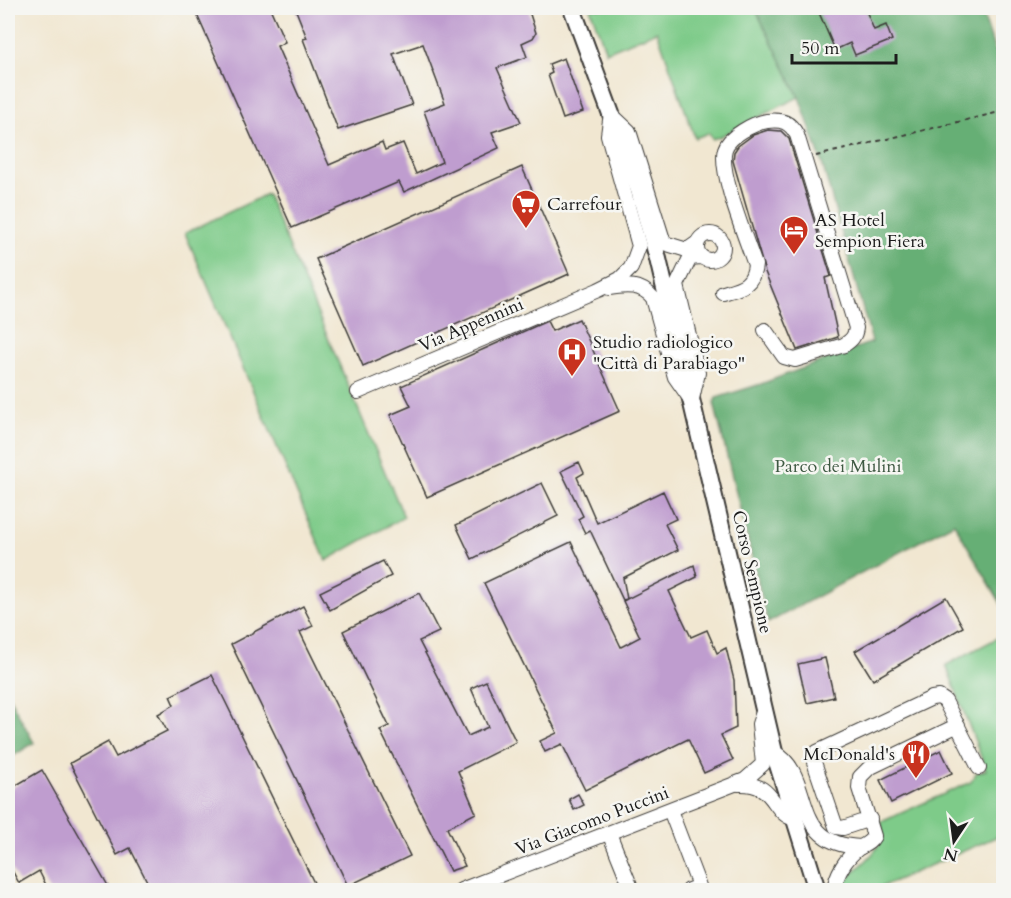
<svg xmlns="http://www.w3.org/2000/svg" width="1011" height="898" font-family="Cardo,serif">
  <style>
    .green { fill: #7ecb89; stroke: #4d7452; stroke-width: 1.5 }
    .forest { fill: #66af75; stroke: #416648; stroke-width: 1.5 }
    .building { fill: #bf9dcf }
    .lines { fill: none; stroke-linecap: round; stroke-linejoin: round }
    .minor-casing { stroke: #3c3a37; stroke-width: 16 }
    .major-casing { stroke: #3c3a37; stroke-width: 20 }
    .path { stroke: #3c3a37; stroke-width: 2; stroke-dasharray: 4.5 4.5; stroke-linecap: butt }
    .minor { stroke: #fff; stroke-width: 14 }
    .major { stroke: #fff; stroke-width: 16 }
    .labels { text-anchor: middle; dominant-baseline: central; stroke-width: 5; stroke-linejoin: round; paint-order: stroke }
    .poi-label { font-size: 18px; fill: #1c1c1c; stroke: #f6f6f2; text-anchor: start }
    .street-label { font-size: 18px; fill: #1c1c1c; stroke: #f6f6f2 }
    .park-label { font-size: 18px; fill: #3e5942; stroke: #f6f6f2 }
  </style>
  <rect width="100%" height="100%" fill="#f6f6f2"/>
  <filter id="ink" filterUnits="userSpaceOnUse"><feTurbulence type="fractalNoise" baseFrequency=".0167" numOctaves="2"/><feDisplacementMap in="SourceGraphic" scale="12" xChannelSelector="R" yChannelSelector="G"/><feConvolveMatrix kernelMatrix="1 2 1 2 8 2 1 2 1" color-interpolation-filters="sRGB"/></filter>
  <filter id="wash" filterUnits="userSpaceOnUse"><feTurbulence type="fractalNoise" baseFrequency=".008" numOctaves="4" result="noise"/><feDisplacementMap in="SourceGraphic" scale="24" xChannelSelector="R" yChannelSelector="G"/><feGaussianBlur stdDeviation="1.35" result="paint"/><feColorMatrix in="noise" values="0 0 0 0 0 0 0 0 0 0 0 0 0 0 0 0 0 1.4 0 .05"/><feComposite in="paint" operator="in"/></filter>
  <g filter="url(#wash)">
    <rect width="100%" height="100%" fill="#f1e7d1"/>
    <g class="green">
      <polygon points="590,8 755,8 799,97 719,137 712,139 709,133 695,138 657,31 606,52"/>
      <polygon points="267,194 404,517 326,561 185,233"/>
      <path d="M1003 635V834L874 890H841C852 864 888 856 881 822L971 782 976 773 986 770 946 665Z"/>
    </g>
    <g class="forest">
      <polygon points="755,8 981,8 1004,79 1003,607 954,523 768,623 714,403 716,398 761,384 872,342 822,163 799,97"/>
      <polygon points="8,695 34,743 8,759"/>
    </g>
    <g id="blocks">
      <g class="building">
        <polygon points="194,8 270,8 285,42 277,46 329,165 382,142 385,150 403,143 416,174 442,162 424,111 445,103 423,44 393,54 412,105 338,130 303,39 307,38 295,8 457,8 459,14 477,8 528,8 536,33 533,38 522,43 527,57 497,68 521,122 492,132 499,148 404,192 399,182 292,228"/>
        <polygon points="817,8 865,8 874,30 886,25 892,40 855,55 850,43 835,50"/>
        <polygon points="564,58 583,112 563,119 548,75 552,73 549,64"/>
        <polygon points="768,130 781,131 789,139 831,276 825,278 838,337 797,350 765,272 733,161 734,152 738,146 753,135"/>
        <polygon points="522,167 569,274 363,366 316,259"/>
        <polygon points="579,319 620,411 427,497 390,415 411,406 401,386 547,321 552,331"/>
        <polygon points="579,462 584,473 577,477 597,523 663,491 676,519 665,524 678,550 623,578 627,599 694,565 697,577 669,591 691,637 707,630 717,653 726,648 734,680 736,728 721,735 733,760 704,773 688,739 585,790 562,744 545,752 540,741 557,733 484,583 571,542 621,647 640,637 623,601 627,599 623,600 590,530 585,533 578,519 583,516 561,471"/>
        <polygon points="542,483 558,516 472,559 456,525"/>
        <polygon points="383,561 391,576 330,610 320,592"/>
        <polygon points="419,593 439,632 419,641 468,736 488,727 471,688 486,681 516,742 458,771 476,813 447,828 465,866 450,871 380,730 389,726 343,631"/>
        <polygon points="946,597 963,627 873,680 855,651"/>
        <polygon points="303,606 313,626 300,632 410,856 348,886 231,644"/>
        <polygon points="825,658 834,697 807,703 798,664"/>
        <polygon points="212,675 226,703 318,891 152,891 130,848 117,855 70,763 108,742 116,757 167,731 158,714 174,705 170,696"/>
        <polygon points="941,750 952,773 891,803 880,780"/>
        <polygon points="42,770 79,835 111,891 49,891 39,871 19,883 8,863 8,790"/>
        <polygon points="578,794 584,805 574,810 569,799"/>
      </g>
    </g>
  </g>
  <g filter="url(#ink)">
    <use href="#blocks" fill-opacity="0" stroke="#3c3a37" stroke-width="1.5"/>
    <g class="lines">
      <g class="minor-casing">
        <g id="minor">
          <polyline points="612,115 629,131 664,243 687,250 697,243"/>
          <circle cx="710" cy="247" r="13"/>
          <path d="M609 288C626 285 642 284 653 298L675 377 689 397"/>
          <path d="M723 293C740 288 753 286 755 265 747 241 718 171 725 149 729 136 754 123 767 121 782 119 790 122 797 135L856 328C855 336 852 340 844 345L795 360 784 357 765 330"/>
          <polyline points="358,392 598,290 620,279 631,268 639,246 608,135 611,113"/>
          <polyline points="692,399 698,373 677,285 690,258 701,257"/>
          <path d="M774 752C817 776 787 845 861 847"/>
          <path d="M738 784C777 782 770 813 795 819"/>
          <polyline points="670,810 699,886 689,890"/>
          <polyline points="870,819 843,828 836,827 814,762 817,752 932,698 939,697 945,701 979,768"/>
          <polyline points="609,833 632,890"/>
          <polyline points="461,890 745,780 763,764 759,724 764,709"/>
          <path d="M834 890C836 874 846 858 859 848 866 844 870 843 874 836L859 788 860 777 869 768 958 725"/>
        </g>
      </g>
      <g class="major-casing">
        <polyline id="major" points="572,8 639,190 658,259 774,752 817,890"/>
      </g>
      <polyline class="path" points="816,156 1004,111"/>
      <use href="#minor" class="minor"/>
      <use href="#major" class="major"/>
    </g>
  </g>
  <defs>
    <g id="supermarket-pin" transform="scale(1.5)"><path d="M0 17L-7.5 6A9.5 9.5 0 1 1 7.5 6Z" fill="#c8321e" stroke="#f6f6f2"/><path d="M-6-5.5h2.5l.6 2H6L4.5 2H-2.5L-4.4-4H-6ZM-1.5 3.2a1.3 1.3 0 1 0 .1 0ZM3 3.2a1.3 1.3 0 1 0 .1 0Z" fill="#fff"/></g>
    <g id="hotel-pin" transform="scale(1.5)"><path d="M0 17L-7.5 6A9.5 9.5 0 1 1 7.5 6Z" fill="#c8321e" stroke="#f6f6f2"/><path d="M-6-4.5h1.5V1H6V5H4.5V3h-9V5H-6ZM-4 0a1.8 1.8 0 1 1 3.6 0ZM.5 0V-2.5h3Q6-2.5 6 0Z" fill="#fff"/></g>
    <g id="hospital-pin" transform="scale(1.5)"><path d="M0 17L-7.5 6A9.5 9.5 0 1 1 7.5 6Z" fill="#c8321e" stroke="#f6f6f2"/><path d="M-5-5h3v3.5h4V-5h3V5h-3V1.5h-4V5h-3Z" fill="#fff"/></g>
    <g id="restaurant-pin" transform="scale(1.5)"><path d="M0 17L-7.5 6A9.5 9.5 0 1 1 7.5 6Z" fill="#c8321e" stroke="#f6f6f2"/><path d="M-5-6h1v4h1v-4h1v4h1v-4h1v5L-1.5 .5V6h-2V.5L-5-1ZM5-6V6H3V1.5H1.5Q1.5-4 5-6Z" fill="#fff"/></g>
  </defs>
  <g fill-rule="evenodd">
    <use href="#supermarket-pin" x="526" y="204"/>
    <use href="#hotel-pin" x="794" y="230"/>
    <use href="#hospital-pin" x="572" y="352"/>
    <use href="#restaurant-pin" x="916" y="754"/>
  </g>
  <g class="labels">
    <g class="poi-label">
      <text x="547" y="204">Carrefour</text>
      <text x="815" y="220">AS Hotel<tspan x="815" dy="21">Sempion Fiera</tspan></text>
      <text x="593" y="342">Studio radiologico<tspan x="593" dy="21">"Città di Parabiago"</tspan></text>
      <text x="895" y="754" text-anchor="end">McDonald's</text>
    </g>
    <g class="street-label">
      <text transform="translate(471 325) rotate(-23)">Via Appennini</text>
      <text transform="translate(752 572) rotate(77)">Corso Sempione</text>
      <text transform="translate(592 821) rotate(-21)">Via Giacomo Puccini</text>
    </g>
    <g class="park-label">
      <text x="838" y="466">Parco dei Mulini</text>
    </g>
  </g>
  <rect width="1011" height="898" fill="none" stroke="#f6f6f2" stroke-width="30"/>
  <g transform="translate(954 841) rotate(193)" stroke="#f6f6f2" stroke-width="4.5" paint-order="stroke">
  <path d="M0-4.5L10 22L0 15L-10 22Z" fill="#1c1c1c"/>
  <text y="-9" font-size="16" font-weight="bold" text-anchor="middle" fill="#1c1c1c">N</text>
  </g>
  <path d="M792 54v9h104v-9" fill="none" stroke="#1c1c1c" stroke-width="3"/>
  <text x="801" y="54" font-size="18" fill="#1c1c1c" stroke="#f6f6f2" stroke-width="4.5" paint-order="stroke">50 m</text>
</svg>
